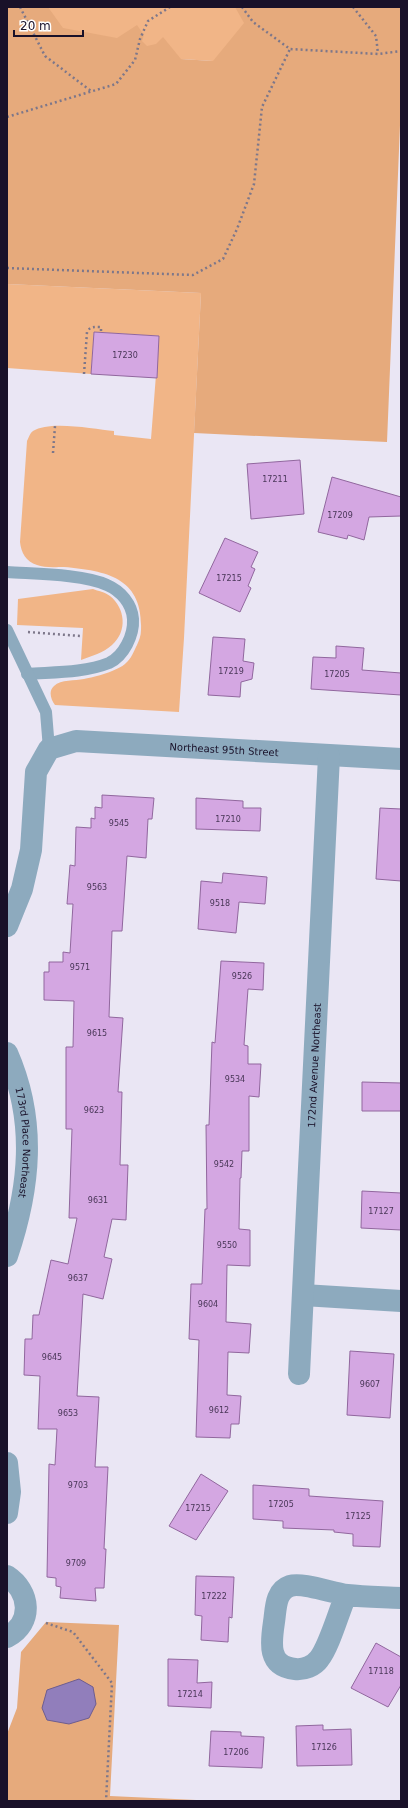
<svg xmlns="http://www.w3.org/2000/svg" width="408" height="1808" font-family="'DejaVu Sans',sans-serif">
  <style>
    .green { fill: #f1b587 }
    .forest { fill: #e6aa7c }
    .water { fill: #917ebb; stroke: #6d5d8f }
    .building { fill: #d4a7e2; stroke: #91679e }
    .lines { fill: none; stroke-linecap: round; stroke-linejoin: round }
    .path { stroke: #7d778a; stroke-width: 2.5; stroke-dasharray: 2 3; stroke-linecap: butt }
    .lane { stroke: #8daabe; stroke-width: 12 }
    .street { stroke: #8daabe; stroke-width: 22 }
    .labels { text-anchor: middle; dominant-baseline: central; stroke-width: 3; stroke-linejoin: round; paint-order: stroke }
    .number-label { font-size: 8px; fill: #483657 }
    .street-label { font-size: 10px; fill: #191129; stroke: #fff }
  </style>
  <rect width="100%" height="100%" fill="#eae6f4"/>
  <g class="green">
    <polygon points="7,7 401,7 401,73 7,48"/>
    <path d="M7 284 201 293 184 638 179 712 55 705C51 700 48 691 54 686 61 679 75 681 84 679 95 677 118 671 126 663 131 659 134 651 137 645 139 640 141 636 141 630 143 578 108 571 64 567 56 567 44 568 37 565 26 562 21 552 20 542L27 441C29 437 30 433 33 431 50 420 94 429 114 431V435L151 439 159 336 94 332 91 374 7 368Z"/>
    <path d="M93 589C98 591 105 592 110 596 125 608 128 631 112 645 103 653 92 656 81 660L83 628 17 625 18 599Z"/>
  </g>
  <g class="forest">
    <polygon points="7,7 48,7 63,28 117,38 137,25 144,35 142,41 147,46 156,44 163,37 181,59 213,61 244,23 235,7 401,7 401,101 387,442 194,433 201,293 7,284"/>
    <polygon points="46,1622 119,1625 110,1796 218,1801 7,1801 7,1734 17,1708 21,1652"/>
  </g>
  <polygon class="water" points="79,1679 93,1687 96,1704 89,1718 69,1724 47,1720 42,1708 47,1690"/>
  <g class="building">
    <polygon points="94,332 159,336 157,378 91,374"/>
    <polygon points="300,460 304,514 251,519 247,464"/>
    <polygon points="332,477 401,497 401,516 369,517 364,540 348,535 347,539 318,532"/>
    <polygon points="225,538 258,552 251,567 255,569 248,586 251,588 240,612 199,593"/>
    <polygon points="213,637 245,639 243,661 254,663 252,679 241,682 240,697 208,695"/>
    <polygon points="336,646 364,648 362,670 401,673 401,695 311,689 313,657 336,658"/>
    <polygon points="102,795 154,798 152,819 148,819 146,858 127,856 122,931 112,931 109,1017 123,1018 118,1092 122,1092 120,1165 128,1165 126,1220 112,1219 104,1257 112,1259 103,1299 83,1294 77,1396 99,1397 95,1467 108,1467 104,1549 106,1549 104,1588 95,1588 96,1601 60,1598 61,1587 56,1586 56,1578 47,1577 49,1464 55,1465 57,1429 38,1429 40,1376 24,1375 25,1339 32,1339 33,1315 39,1315 51,1260 68,1264 77,1218 69,1218 72,1129 66,1129 66,1047 73,1047 74,1001 44,1000 44,972 49,972 49,962 63,962 63,952 70,953 73,904 67,904 70,865 75,866 76,827 91,828 91,818 95,819 95,807 102,808"/>
    <polygon points="196,798 243,801 243,808 261,808 260,831 196,829"/>
    <polygon points="380,808 401,809 401,881 376,879"/>
    <polygon points="223,873 267,877 265,904 239,902 236,933 198,929 201,881 222,883"/>
    <polygon points="221,961 264,963 263,990 248,989 244,1045 248,1046 248,1064 261,1064 259,1097 249,1096 249,1151 242,1151 241,1178 240,1178 239,1229 250,1230 250,1266 227,1265 226,1322 251,1324 249,1353 228,1352 227,1395 241,1396 239,1424 231,1424 230,1438 196,1437 199,1340 189,1339 191,1284 202,1284 205,1209 207,1209 206,1125 209,1125 212,1042 215,1043"/>
    <polygon points="362,1082 401,1083 401,1111 362,1111"/>
    <polygon points="362,1191 401,1193 401,1230 361,1228"/>
    <polygon points="350,1351 394,1354 390,1418 347,1415"/>
    <polygon points="201,1474 228,1491 196,1540 169,1526"/>
    <polygon points="253,1485 309,1489 309,1496 383,1501 380,1547 353,1546 353,1534 334,1532 334,1530 283,1528 283,1521 253,1519"/>
    <polygon points="196,1576 234,1577 232,1618 229,1617 228,1642 201,1640 202,1616 195,1615"/>
    <polygon points="376,1643 401,1657 401,1685 388,1707 351,1688"/>
    <polygon points="168,1659 198,1660 197,1683 212,1682 211,1708 168,1706"/>
    <polygon points="323,1725 323,1730 351,1729 352,1765 297,1766 296,1726"/>
    <polygon points="211,1731 241,1732 241,1736 264,1737 262,1768 209,1766"/>
  </g>
  <g class="lines">
    <g class="path">
      <polyline points="20,7 45,56 91,91"/>
      <polyline points="242,7 253,22 290,49 378,54 401,51"/>
      <polyline points="353,7 376,36 378,54"/>
      <polyline points="7,117 116,84 135,60 140,39 148,21 170,7"/>
      <polyline points="7,268 193,275 223,259 237,229 254,184 262,107 290,49"/>
      <path d="M84 374 87 332C90 326 95 327 101 327V332"/>
      <polyline points="53,453 55,426"/>
      <polyline points="28,632 81,636"/>
      <polyline points="46,1623 73,1632 112,1683 106,1801"/>
    </g>
    <g class="lane">
      <path d="M7 572C34 574 83 574 107 585 121 591 132 604 133 619 134 635 124 656 109 663 84 673 53 672 27 674"/>
      <polyline points="7,630 46,712 49,749"/>
    </g>
    <g class="street">
      <path id="s1" d="M7 926 22 889 31 850 36 772 49 749 76 741 401 759"/>
      <path id="s2" d="M7 1053C37 1121 30 1188 7 1256"/>
      <polyline points="303,1295 401,1301"/>
      <path id="s3" d="M299 1374 329 756"/>
      <polyline points="7,1463 10,1492 7,1513"/>
      <path d="M7 1576C30 1591 34 1623 7 1637"/>
      <path d="M346 1595C339 1611 329 1647 319 1659 314 1666 304 1670 295 1669 267 1666 271 1642 274 1622 276 1609 275 1591 290 1586 302 1582 332 1593 347 1595 365 1597 383 1597 401 1598"/>
    </g>
  </g>
  <g class="labels">
    <g class="number-label">
      <text x="125" y="355">17230</text>
      <text x="275" y="479">17211</text>
      <text x="340" y="515">17209</text>
      <text x="229" y="578">17215</text>
      <text x="231" y="671">17219</text>
      <text x="337" y="674">17205</text>
      <text x="228" y="819">17210</text>
      <text x="119" y="823">9545</text>
      <text x="97" y="887">9563</text>
      <text x="220" y="903">9518</text>
      <text x="80" y="967">9571</text>
      <text x="242" y="976">9526</text>
      <text x="97" y="1033">9615</text>
      <text x="235" y="1079">9534</text>
      <text x="94" y="1110">9623</text>
      <text x="224" y="1164">9542</text>
      <text x="98" y="1200">9631</text>
      <text x="381" y="1211">17127</text>
      <text x="227" y="1245">9550</text>
      <text x="78" y="1278">9637</text>
      <text x="208" y="1304">9604</text>
      <text x="52" y="1357">9645</text>
      <text x="370" y="1384">9607</text>
      <text x="219" y="1410">9612</text>
      <text x="68" y="1413">9653</text>
      <text x="78" y="1485">9703</text>
      <text x="281" y="1504">17205</text>
      <text x="198" y="1508">17215</text>
      <text x="358" y="1516">17125</text>
      <text x="76" y="1563">9709</text>
      <text x="214" y="1596">17222</text>
      <text x="381" y="1671">17118</text>
      <text x="190" y="1694">17214</text>
      <text x="324" y="1747">17126</text>
      <text x="236" y="1752">17206</text>
    </g>
    <g class="street-label">
      <text stroke="none"><textPath href="#s1" startOffset="361">Northeast 95th Street</textPath></text>
      <text stroke="none"><textPath href="#s3" startOffset="309">172nd Avenue Northeast</textPath></text>
      <text stroke="none"><textPath href="#s2" startOffset="92">173rd Place Northeast</textPath></text>
    </g>
  </g>
  <rect width="408" height="1808" fill="none" stroke="#191129" stroke-width="16"/>
  <path d="M14 30v6h69v-6" fill="none" stroke="#191129" stroke-width="2"/>
  <text x="20" y="30" font-size="12" fill="#191129" stroke="#ffffff" stroke-width="3" paint-order="stroke">20 m</text>
</svg>
